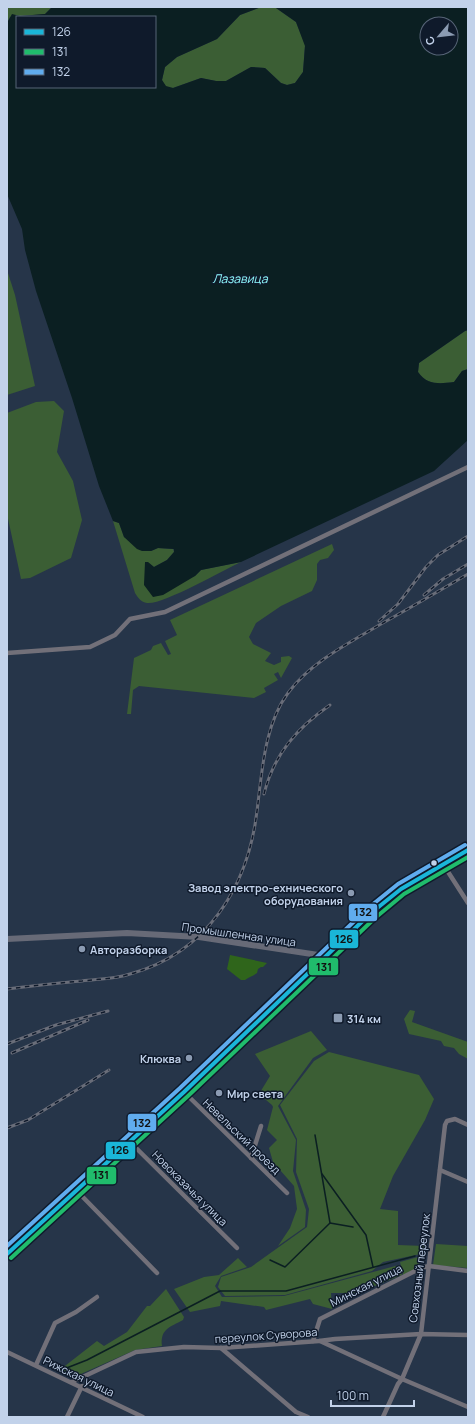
<svg xmlns="http://www.w3.org/2000/svg" width="475" height="1424" font-family="Manrope,sans-serif">
  <style>
    .green { fill: #3b5e34 }
    .forest { fill: #2f651b }
    .water { fill: #0b1f22; fill-rule: evenodd }
    .lines { fill: none; stroke-linecap: round; stroke-linejoin: round }
    .stream { stroke: #0b1f22; stroke-width: 1.5 }
    .street { stroke: #727079; stroke-width: 4.5 }
    .secondary { stroke: #676a77; stroke-width: 6 }
    .primary { stroke: #70717f; stroke-width: 7 }
    .rail-casing { stroke: #696d79; stroke-width: 3 }
    .rail { stroke: #0f1a2b; stroke-width: 1.5; stroke-dasharray: 4.5; stroke-linecap: butt }
    .bus-1-casing { stroke: #0f1a2b; stroke-width: 7 }
    .bus-2-casing { stroke: #0f1a2b; stroke-width: 7 }
    .bus-3-casing { stroke: #0f1a2b; stroke-width: 7 }
    .bus-1 { stroke: #1ab6d8; stroke-width: 4 }
    .bus-2 { stroke: #20bc6c; stroke-width: 4 }
    .bus-3 { stroke: #60acee; stroke-width: 4 }
    .bus-dot { fill: #c2d2ea; stroke: #0f1a2b; stroke-width: 1.5 }
    .poi-dot { fill: #8b9bb2; stroke: #0f1a2b; stroke-width: 1.5 }
    .labels { text-anchor: middle; dominant-baseline: central; stroke-width: 3; stroke-linejoin: round; paint-order: stroke }
    .poi-label { font-size: 11px; font-weight: bold; fill: #c2d2ea; stroke: #0f1a2b; text-anchor: start }
    .street-label { font-size: 11px; fill: #c2d2ea; stroke: #0f1a2b }
    .water-label { font-size: 12px; font-style: italic; fill: #8df8fb; stroke: #0f1a2b }
    .line-badge { stroke: #0f1a2b; stroke-width: 1.5 }
    .pale-badge-label { font-size: 11px; text-anchor: middle; font-weight: bold; fill: #111 }
  </style>
  <rect width="100%" height="100%" fill="#263549"/>
  <g class="green">
    <polygon points="7,7 52,7 45,14 10,17 7,23"/>
    <polygon points="261,7 276,8 296,22 305,45 303,72 295,83 287,85 281,83 265,68 251,67 226,81 216,81 201,78 173,88 165,87 162,80 165,67 177,57 217,39 240,15"/>
    <polygon points="7,270 15,295 35,386 7,395"/>
    <path d="M468 330V369L462 371 454 382C439 384 427 385 418 372L419 363 465 331Z"/>
    <polygon points="54,401 64,411 57,452 73,481 82,520 71,558 30,578 21,579 7,514 7,413 36,402"/>
    <path d="M113 521 119 523 124 537 151 551 158 548 173 549 174 552 167 560 154 567 148 563 144 585 195 576 201 570 241 562C223 570 163 605 147 603 141 602 138 598 135 593Z"/>
    <polygon points="332,544 334,550 328,558 320,560 317,564 317,580 312,591 281,606 256,623 249,637 253,644 271,653 265,661 274,665 281,662 281,657 289,656 292,658 281,678 278,672 274,674 278,680 264,688 266,692 254,698 139,686 133,690 131,714 127,714 134,658 151,650 153,646 161,643 168,655 171,654 165,641 177,635 170,620"/>
    <polygon points="410,1010 415,1011 412,1022 468,1042 468,1059 459,1054 454,1048 444,1046 441,1041 409,1034 404,1019"/>
    <polygon points="311,1031 327,1050 313,1058 278,1106 296,1140 293,1171 306,1210 305,1227 278,1246 290,1228 297,1209 294,1186 273,1162 269,1148 277,1140 267,1130 273,1107 272,1105 259,1094 270,1076 255,1054"/>
    <polygon points="329,1052 419,1075 434,1099 425,1120 393,1176 380,1209 398,1211 398,1245 425,1246 425,1253 383,1262 372,1271 285,1295 225,1296 218,1287 221,1277 251,1267 307,1227 309,1209 296,1172 297,1139 280,1105 314,1061"/>
    <polygon points="436,1244 468,1246 468,1268 433,1265"/>
    <polygon points="418,1257 420,1267 403,1275 400,1262"/>
    <polygon points="238,1258 247,1267 221,1276 215,1286 222,1297 284,1296 399,1265 402,1275 357,1293 331,1293 332,1309 313,1304 310,1299 266,1310 264,1307 221,1301 220,1306 190,1312 174,1289 204,1277 219,1275"/>
    <path d="M166 1289 184 1317 183 1320C170 1327 160 1329 162 1346L135 1350 74 1377 61 1369 97 1341 104 1346 127 1332 147 1306H150Z"/>
  </g>
  <path class="forest" d="M230 955 267 963 263 967H261L258 969 257 973C253 976 249 977 245 980H241L227 969Z"/>
  <path class="water" d="M52 7H261L240 15 217 39 177 57 165 67 162 80 166 86 173 88 201 78 216 81H226L251 67 265 68 281 83 287 85 295 83 303 72 305 46 296 22 276 8 270 7H468V330L465 331 419 363 418 372C427 385 439 384 454 382L462 371 468 369V440L434 471 241 562 201 570 195 576 163 595 153 597 144 585 145 562H148L154 567 167 560 174 552V549L158 548 151 551H142L137 549 124 537 119 523 113 521 99 486 72 398 36 291 25 250 22 229 7 194V23L12 14 20 16 45 14ZM17 17H155V87H17ZM427 24H451V48H427Z"/>
  <g class="lines">
    <g class="stream">
      <polyline points="322,1174 366,1235 373,1267"/>
      <polyline points="330,1223 353,1227"/>
      <polyline points="270,1260 285,1267 330,1223 315,1135"/>
      <polyline points="64,1369 87,1360 220,1291 286,1291 415,1256"/>
    </g>
    <g class="street">
      <polyline points="7,653 90,647 115,635 130,619 165,612 468,467"/>
      <polyline points="443,864 468,903"/>
      <polyline points="184,1092 287,1193"/>
      <polyline points="129,1141 237,1248"/>
      <polyline points="251,1158 261,1126"/>
      <polyline points="440,1170 468,1182"/>
      <polyline points="76,1190 157,1273"/>
      <polyline points="313,1341 320,1319 421,1268 429,1266 468,1271"/>
      <polyline points="320,1341 402,1379 468,1407"/>
      <polyline points="221,1348 296,1412 308,1417"/>
      <polyline points="7,1352 143,1417"/>
      <polyline points="36,1365 55,1323 76,1312 97,1297"/>
      <polyline points="72,1382 136,1352 184,1347 221,1348 319,1341 335,1339 421,1334 468,1335"/>
      <polyline points="67,1417 82,1386"/>
      <polyline points="383,1417 398,1384 402,1379 421,1334 445,1125 447,1121 455,1119 468,1125"/>
    </g>
    <polyline class="secondary" points="7,939 127,933 199,937 325,956"/>
    <polyline class="primary" points="7,1254 184,1092 371,913 401,889 468,850"/>
    <g class="rail-casing">
      <g id="rail">
        <polyline points="424,595 443,579 468,564"/>
        <polyline points="379,621 398,604 426,567 438,555 468,536"/>
        <path d="M264 794C274 754 297 728 330 705"/>
        <path d="M7 989C32 986 57 983 82 981 98 979 115 979 130 974 207 953 248 887 257 811 262 773 264 725 288 693 311 662 349 643 381 624 410 608 439 591 468 574"/>
        <polyline points="7,1044 56,1025 108,1011"/>
        <polyline points="12,1053 88,1020"/>
        <polyline points="7,1128 28,1120 109,1070"/>
      </g>
    </g>
    <use href="#rail" class="rail"/>
    <g class="bus-1-casing">
      <polyline id="bus-1" points="7,1254 184,1092 371,913 401,889 468,850"/>
    </g>
    <g class="bus-2-casing">
      <polyline id="bus-2" points="11,1258 188,1096 375,918 404,894 468,857"/>
    </g>
    <g class="bus-3-casing">
      <polyline id="bus-3" points="7,1246 180,1088 367,909 398,884 465,845"/>
    </g>
    <use href="#bus-1" class="bus-1"/>
    <use href="#bus-2" class="bus-2"/>
    <use href="#bus-3" class="bus-3"/>
  </g>
  <circle class="bus-dot" cx="434" cy="863" r="3.5"/>
  <g class="poi-dot">
    <circle cx="351" cy="893" r="4"/>
    <circle cx="82" cy="949" r="4"/>
    <rect x="333" y="1013" width="10" height="10" rx="2"/>
    <circle cx="189" cy="1058" r="4"/>
    <circle cx="219" cy="1093" r="4"/>
  </g>
  <g class="labels">
    <g class="poi-label">
      <text x="343" y="887" text-anchor="end">Завод электро-ехнического<tspan x="343" dy="13">оборудования</tspan></text>
      <text x="90" y="949">Авторазборка</text>
      <text x="347" y="1018">314 км</text>
      <text x="181" y="1058" text-anchor="end">Клюква</text>
      <text x="227" y="1093">Мир света</text>
    </g>
    <g class="street-label">
      <text transform="translate(239 934) rotate(8)">Промышленная улица</text>
      <text transform="translate(242 1136) rotate(44)">Невельский проезд</text>
      <text transform="translate(190 1188) rotate(45)">Новоказачья улица</text>
      <text transform="translate(419 1268) rotate(-83)">Совхозный переулок</text>
      <text transform="translate(366 1285) rotate(-27)">Минская улица</text>
      <text transform="translate(266 1335) rotate(-4)">переулок Суворова</text>
      <text transform="translate(79 1376) rotate(26)">Рижская улица</text>
    </g>
    <g class="water-label">
      <text x="240" y="278">Лазавица</text>
    </g>
  </g>
  <g class="line-badge">
    <rect x="348" y="903" width="30" height="19" rx="4" fill="#60acee"/>
    <rect x="329" y="929" width="30" height="20" rx="4" fill="#1ab6d8"/>
    <rect x="308" y="957" width="31" height="19" rx="4" fill="#20bc6c"/>
    <rect x="127" y="1113" width="30" height="19" rx="4" fill="#60acee"/>
    <rect x="105" y="1141" width="31" height="19" rx="4" fill="#1ab6d8"/>
    <rect x="86" y="1166" width="31" height="19" rx="4" fill="#20bc6c"/>
  </g>
  <g class="pale-badge-label">
    <text x="363" y="916">132</text>
    <text x="344" y="943">126</text>
    <text x="324" y="971">131</text>
    <text x="142" y="1127">132</text>
    <text x="120" y="1154">126</text>
    <text x="101" y="1179">131</text>
  </g>
  <rect width="475" height="1424" fill="none" stroke="#c2d2ea" stroke-width="16"/>
  <rect x="16" y="16" width="140" height="72" fill="#0f1a2b" stroke="#576477"/>
  <rect x="24" y="29" width="20" height="6" fill="#1ab6d8" stroke="#576477"/>
  <text x="52" y="36" font-size="12" fill="#c2d2ea">126</text>
  <rect x="24" y="49" width="20" height="6" fill="#20bc6c" stroke="#576477"/>
  <text x="52" y="56" font-size="12" fill="#c2d2ea">131</text>
  <rect x="24" y="69" width="20" height="6" fill="#60acee" stroke="#576477"/>
  <text x="52" y="76" font-size="12" fill="#c2d2ea">132</text>
  <g transform="translate(439 36) rotate(242)"><circle r="19" fill="#0f1a2b" stroke="#576477"/>
  <path d="M0-3L7 15L0 10L-7 15Z" fill="#8b9bb2"/>
  <text y="-6" font-size="11" font-weight="bold" text-anchor="middle" fill="#c2d2ea">С</text>
  </g>
  <path d="M331 1400v6h83v-6" fill="none" stroke="#c2d2ea" stroke-width="2"/>
  <text x="337" y="1400" font-size="12" fill="#c2d2ea" stroke="#0f1a2b" stroke-width="3" paint-order="stroke">100 m</text>
</svg>
